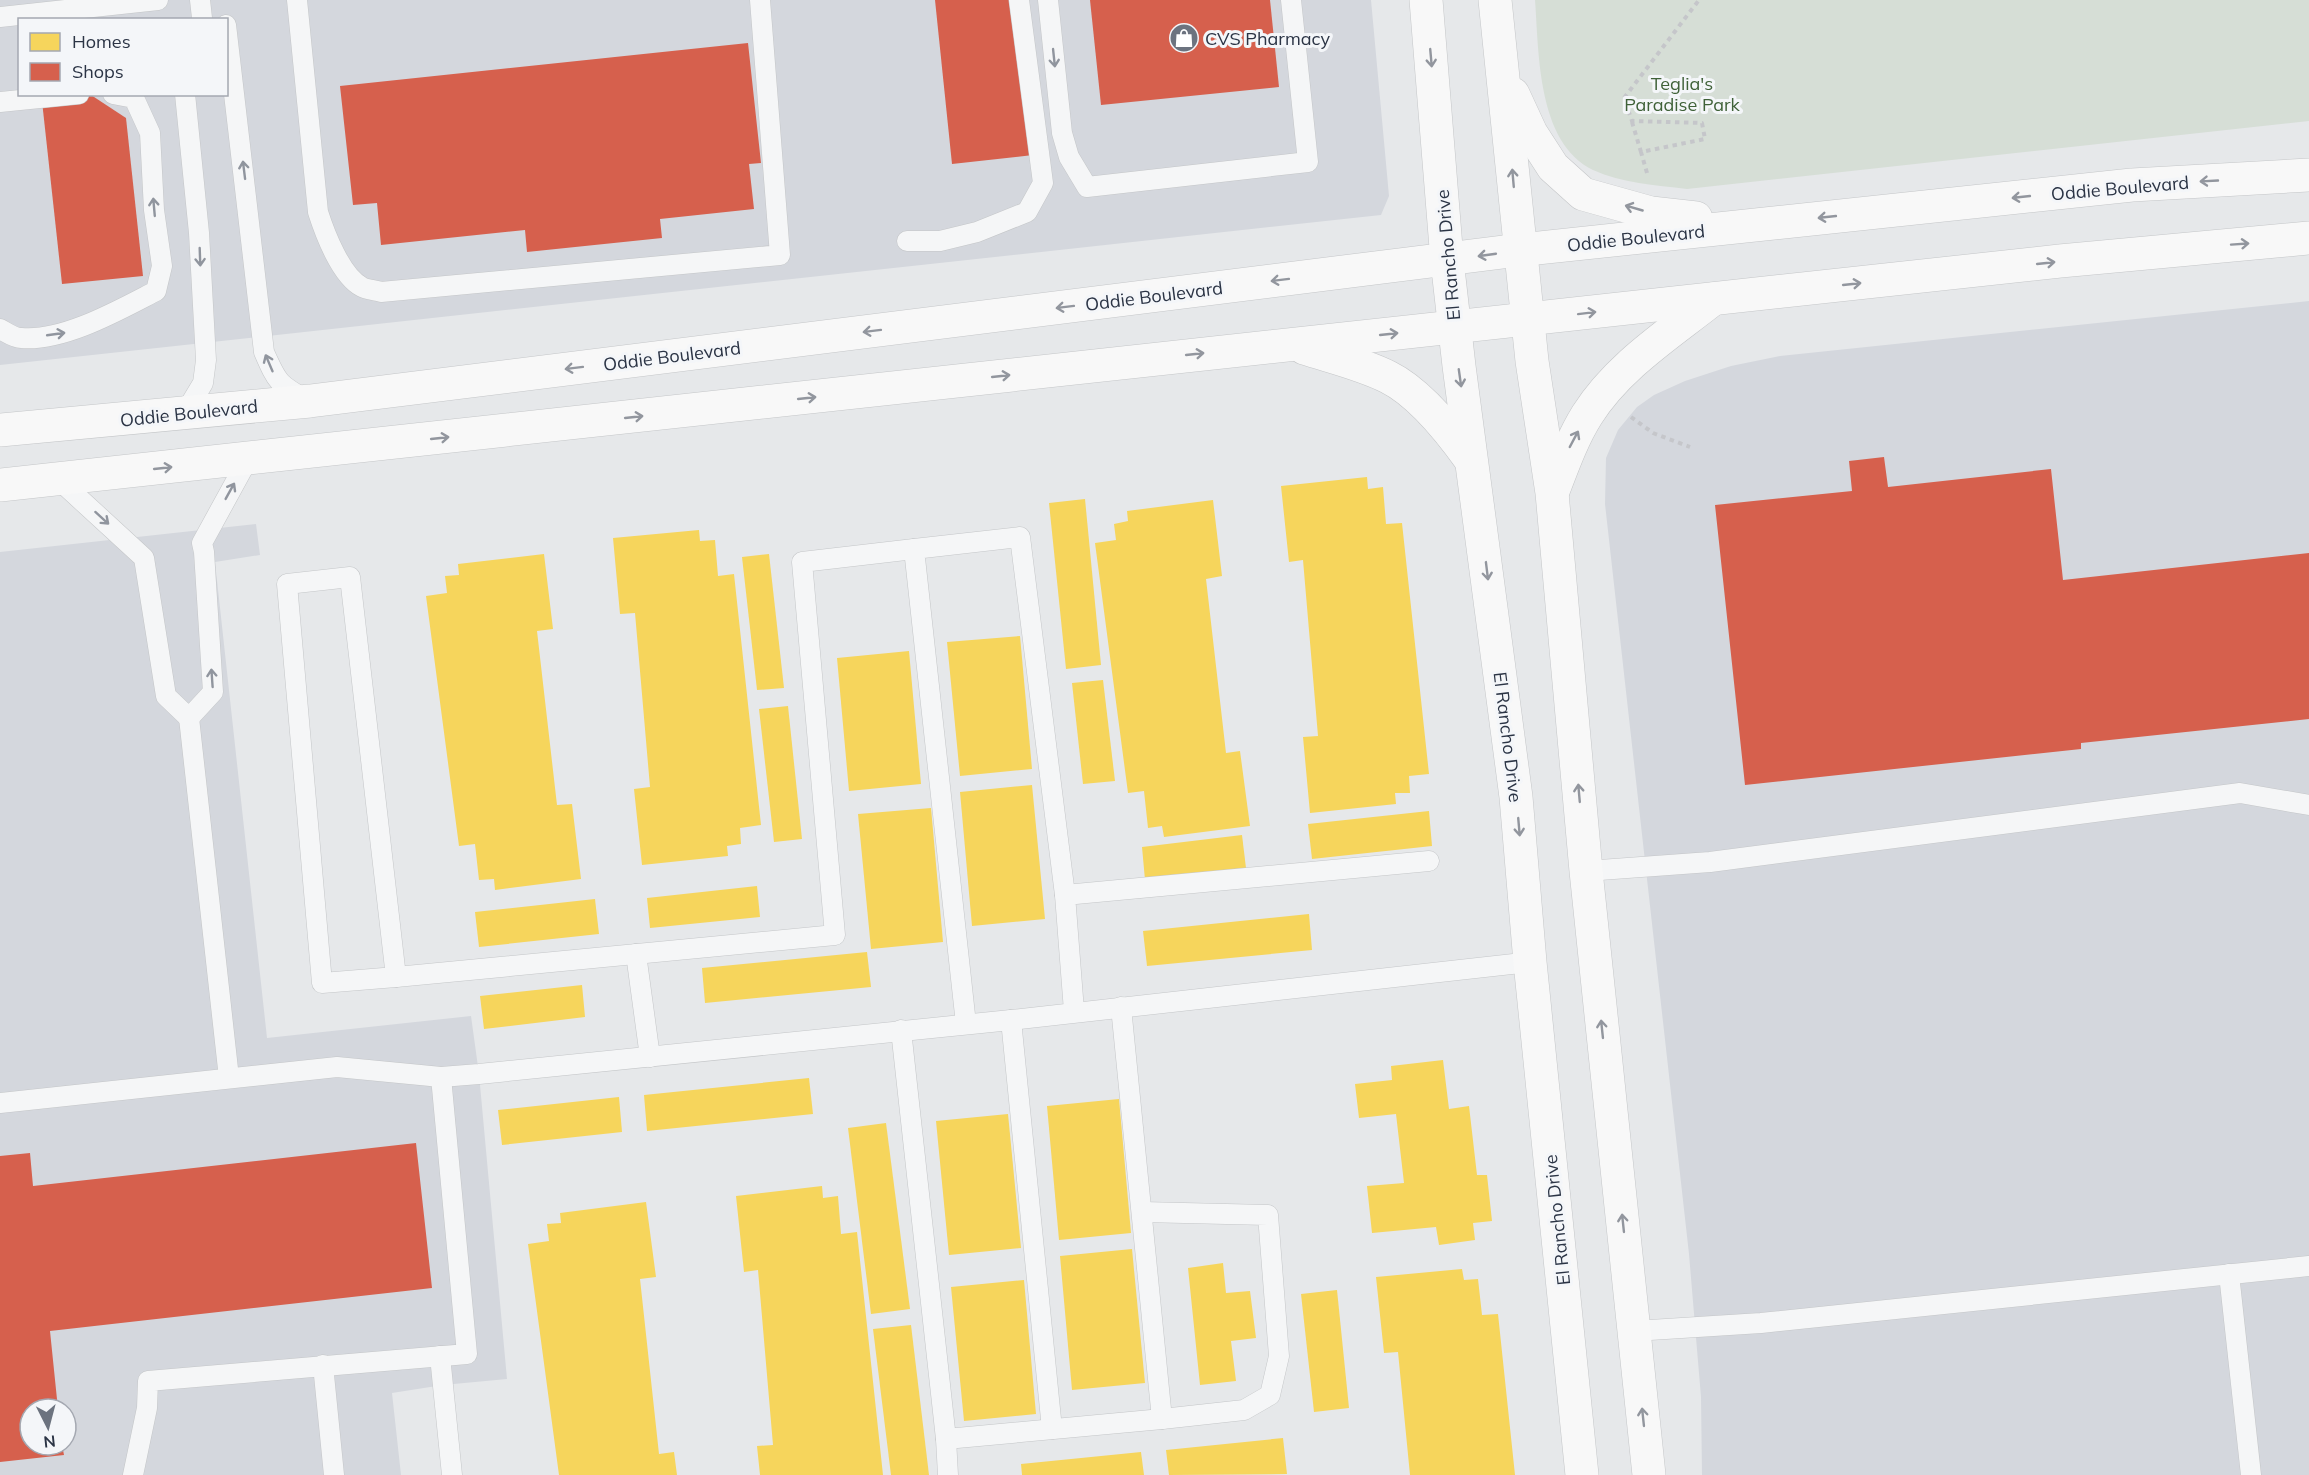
<svg xmlns="http://www.w3.org/2000/svg" width="2309" height="1475" font-family="Mulish,sans-serif">
  <style>
    .built { fill: #d4d7dd; fill-rule: evenodd }
    .green { fill: #d6ded6 }
    .homes { fill: #f6d55c }
    .shops { fill: #d6604d }
    .lines { fill: none; stroke-linecap: round; stroke-linejoin: round }
    .lane-casing { stroke: #c4c6c8; stroke-width: 21 }
    .secondary-casing { stroke: #c4c6c8; stroke-width: 34 }
    .path { stroke: #c5c6ca; stroke-width: 4; stroke-dasharray: 4.5 4.5; stroke-linecap: butt }
    .lane { stroke: #f5f6f7; stroke-width: 20 }
    .secondary { stroke: #f8f8f8; stroke-width: 33 }
    .oneway { stroke: #90959e }
    .oneway2 { stroke: #92969e }
    .labels { text-anchor: middle; dominant-baseline: central; stroke-width: 6; stroke-linejoin: round; paint-order: stroke }
    .poi-label { font-size: 18px; fill: #2b3445; stroke: #f4f6f9; text-anchor: start }
    .park-label { font-size: 18px; fill: #3f6138; stroke: #f4f6f9 }
    .street-label { font-size: 18px; fill: #2b3445; stroke: #f4f6f9 }
  </style>
  <rect width="100%" height="100%" fill="#e6e8ea"/>
  <g class="built">
    <path d="M0 0H1371L1389 196 1381 215 0 365ZM20 20H226V94H20Z"/>
    <polygon points="2309,301 2309,1475 1702,1475 1701,1397 1689,1254 1605,504 1606,458 1618,430 1637,407 1654,395 1685,381 1731,366 1780,356"/>
    <path d="M256 524 260 555 215 562 267 1038 471 1016 479 1074 507 1379 443 1385 392 1393 401 1475H0V552ZM30 1409H66V1445H30Z"/>
  </g>
  <path class="green" d="M1535 0H2309V121L1687 189C1655 185 1622 183 1593 170 1537 143 1539 53 1535 0Z"/>
  <g class="homes">
    <polygon points="1367,477 1368,489 1383,487 1386,524 1402,523 1429,774 1409,776 1410,793 1395,793 1396,804 1310,813 1303,737 1318,736 1303,560 1289,562 1281,486"/>
    <polygon points="1085,499 1101,665 1066,669 1049,503"/>
    <polygon points="1213,500 1222,576 1206,579 1226,753 1240,751 1250,826 1164,837 1162,826 1148,828 1144,791 1128,793 1095,543 1116,540 1114,524 1128,521 1127,511"/>
    <polygon points="699,530 700,541 715,540 718,576 734,574 761,825 740,828 741,844 727,846 728,856 642,865 634,789 650,787 635,613 620,614 613,538"/>
    <polygon points="544,554 553,629 537,631 557,805 572,804 581,879 495,890 494,879 479,880 475,844 459,846 426,596 447,593 445,576 459,575 458,564"/>
    <polygon points="769,554 784,688 757,690 742,557"/>
    <polygon points="1020,636 1032,769 960,776 947,642"/>
    <polygon points="909,651 921,784 849,791 837,658"/>
    <polygon points="1103,680 1115,781 1083,784 1072,683"/>
    <polygon points="788,706 802,839 774,842 759,709"/>
    <polygon points="1032,785 1045,919 972,926 960,792"/>
    <polygon points="931,808 943,942 871,949 858,814"/>
    <polygon points="1429,811 1432,846 1312,859 1308,824"/>
    <polygon points="1242,835 1246,868 1145,880 1142,847"/>
    <polygon points="757,886 760,917 650,928 647,898"/>
    <polygon points="595,899 599,934 479,947 475,912"/>
    <polygon points="1309,914 1312,950 1147,966 1143,931"/>
    <polygon points="867,952 871,987 705,1003 702,968"/>
    <polygon points="582,985 585,1017 484,1029 480,996"/>
    <polygon points="1443,1060 1449,1109 1469,1106 1477,1175 1487,1175 1492,1221 1473,1223 1475,1240 1439,1245 1436,1227 1372,1233 1367,1186 1404,1183 1396,1114 1359,1118 1355,1084 1392,1080 1391,1066"/>
    <polygon points="809,1078 813,1114 647,1131 644,1095"/>
    <polygon points="619,1097 622,1132 502,1145 498,1110"/>
    <polygon points="1119,1099 1131,1233 1059,1240 1047,1106"/>
    <polygon points="1008,1114 1021,1248 949,1255 936,1121"/>
    <polygon points="886,1123 910,1309 871,1314 848,1128"/>
    <polygon points="822,1186 823,1198 838,1196 841,1234 857,1232 883,1475 760,1475 757,1446 773,1445 758,1270 744,1272 736,1196"/>
    <polygon points="646,1202 656,1277 640,1279 659,1454 674,1452 677,1475 559,1475 528,1244 549,1241 547,1224 561,1223 560,1213"/>
    <polygon points="1132,1249 1145,1383 1072,1390 1060,1256"/>
    <polygon points="1223,1263 1226,1293 1250,1291 1256,1338 1231,1341 1236,1381 1200,1385 1188,1268"/>
    <polygon points="1462,1269 1464,1280 1478,1279 1482,1315 1498,1314 1515,1475 1410,1475 1398,1352 1384,1353 1376,1277"/>
    <polygon points="1024,1280 1036,1414 964,1421 951,1287"/>
    <polygon points="1337,1290 1349,1408 1314,1412 1301,1294"/>
    <polygon points="911,1325 929,1475 891,1475 873,1329"/>
    <polygon points="1283,1438 1287,1474 1169,1475 1166,1450"/>
    <polygon points="1141,1452 1144,1475 1022,1475 1021,1464"/>
  </g>
  <g class="shops">
    <polygon points="935,0 1017,0 1033,155 952,164"/>
    <polygon points="1090,0 1270,0 1279,87 1101,105"/>
    <polygon points="748,43 761,163 749,164 754,209 660,219 662,238 527,252 525,230 381,245 377,203 353,205 340,86"/>
    <polygon points="91,95 126,118 143,276 62,284 42,101"/>
    <polygon points="1884,457 1888,487 2051,469 2063,580 2309,553 2309,719 2081,743 2081,749 1745,785 1715,505 1852,491 1849,461"/>
    <polygon points="416,1143 432,1288 50,1331 58,1409 30,1409 30,1445 62,1445 64,1455 0,1462 0,1156 30,1153 33,1186"/>
  </g>
  <g class="lines">
    <g class="lane-casing">
      <g id="lane">
        <polyline points="200,0 202,18"/>
        <path d="M297 0 318 212C325 234 341 276 362 287 367 290 376 290 381 292L780 255 760 0"/>
        <polyline points="1048,0 1062,133 1069,157 1087,187 1308,162 1291,0"/>
        <polyline points="0,17 158,0"/>
        <path d="M226 25 264 352C277 382 279 385 307 400"/>
        <polyline points="0,102 79,94"/>
        <polyline points="907,241 940,241 977,232 1027,212 1043,183 1019,0"/>
        <path d="M0 329C6 332 14 338 21 338 63 342 119 310 156 291L162 266 154 210 150 133 134 98 113 94"/>
        <polyline points="177,413 191,403 203,383 206,360 199,233 185,94"/>
        <polyline points="58,479 144,558 166,696 189,718 213,692 204,552 202,543 248,459"/>
        <polygon points="350,577 396,977 322,983 287,584"/>
        <polyline points="189,718 229,1078"/>
        <polyline points="1586,871 1710,862 2240,793 2309,805"/>
        <polyline points="636,954 650,1057"/>
        <polyline points="396,977 835,935 802,562 914,549"/>
        <polyline points="1074,1011 1065,895 1429,861"/>
        <polyline points="1011,1020 1052,1429"/>
        <polyline points="966,1024 914,549 1020,537 1065,895"/>
        <polyline points="901,1030 946,1439 1162,1419 1121,1007"/>
        <polyline points="0,1103 337,1067 441,1077 479,1074 1011,1020 1530,962"/>
        <polyline points="1142,1212 1268,1215 1279,1356 1270,1395 1244,1410 1162,1419"/>
        <polyline points="2229,1274 2251,1475"/>
        <polyline points="1634,1331 1761,1323 2309,1266"/>
        <polyline points="440,1356 452,1475"/>
        <polyline points="323,1365 334,1475"/>
        <polyline points="946,1439 948,1475"/>
        <polyline points="133,1475 147,1408 148,1381 467,1354 441,1077"/>
      </g>
    </g>
    <g class="secondary-casing">
      <g id="secondary">
        <polyline points="1426,0 1447,260 1459,366 1516,797 1530,962 1582,1475"/>
        <polyline points="1495,0 1532,361 1552,493 1586,871 1649,1475"/>
        <polyline points="1513,94 1531,133 1553,167 1583,194 1651,213 1696,218"/>
        <path d="M1304 348C1332 357 1362 364 1388 377 1420 393 1450 431 1470 459"/>
        <polyline points="0,430 310,401 1519,250 2132,185 2309,175"/>
        <polyline points="0,485 2060,261 2309,238"/>
        <path d="M1553 491C1563 465 1572 439 1587 415 1618 366 1669 334 1713 299"/>
      </g>
    </g>
    <g class="path">
      <polyline points="1632,122 1641,152"/>
      <polyline points="1647,173 1641,152 1705,139 1702,123 1632,121 1624,98 1699,0"/>
      <polyline points="1631,417 1653,433 1690,447"/>
    </g>
    <use href="#lane" class="lane"/>
    <use href="#secondary" class="secondary"/>
  </g>
  <defs><path id="oneway-shaft" d="M-6 0H5M1.5-3L5.5 0L1.5 3" fill="none" stroke-width="1.6" stroke-linecap="round" stroke-linejoin="round" transform="scale(1.5)"/></defs>
  <g class="oneway">
    <use href="#oneway-shaft" transform="translate(1054 58) rotate(84)"/>
    <use href="#oneway-shaft" transform="translate(244 170) rotate(-97)"/>
    <use href="#oneway-shaft" transform="translate(154 207) rotate(-95)"/>
    <use href="#oneway-shaft" transform="translate(200 257) rotate(88)"/>
    <use href="#oneway-shaft" transform="translate(56 334) rotate(-8)"/>
    <use href="#oneway-shaft" transform="translate(269 363) rotate(-113)"/>
    <use href="#oneway-shaft" transform="translate(230 491) rotate(-61)"/>
    <use href="#oneway-shaft" transform="translate(102 518) rotate(42)"/>
    <use href="#oneway-shaft" transform="translate(212 678) rotate(-94)"/>
  </g>
  <g class="oneway2">
    <use href="#oneway-shaft" transform="translate(1431 58) rotate(85)"/>
    <use href="#oneway-shaft" transform="translate(1513 178) rotate(-95)"/>
    <use href="#oneway-shaft" transform="translate(2209 181) rotate(177)"/>
    <use href="#oneway-shaft" transform="translate(2021 197) rotate(174)"/>
    <use href="#oneway-shaft" transform="translate(1634 208) rotate(-164)"/>
    <use href="#oneway-shaft" transform="translate(1827 217) rotate(174)"/>
    <use href="#oneway-shaft" transform="translate(2240 244) rotate(-4)"/>
    <use href="#oneway-shaft" transform="translate(1487 255) rotate(172)"/>
    <use href="#oneway-shaft" transform="translate(2046 263) rotate(-6)"/>
    <use href="#oneway-shaft" transform="translate(1280 280) rotate(173)"/>
    <use href="#oneway-shaft" transform="translate(1852 284) rotate(-6)"/>
    <use href="#oneway-shaft" transform="translate(1065 307) rotate(173)"/>
    <use href="#oneway-shaft" transform="translate(1587 313) rotate(-7)"/>
    <use href="#oneway-shaft" transform="translate(872 331) rotate(173)"/>
    <use href="#oneway-shaft" transform="translate(1389 334) rotate(-6)"/>
    <use href="#oneway-shaft" transform="translate(1195 354) rotate(-6)"/>
    <use href="#oneway-shaft" transform="translate(574 368) rotate(173)"/>
    <use href="#oneway-shaft" transform="translate(1001 376) rotate(-6)"/>
    <use href="#oneway-shaft" transform="translate(1460 378) rotate(82)"/>
    <use href="#oneway-shaft" transform="translate(807 398) rotate(-6)"/>
    <use href="#oneway-shaft" transform="translate(634 417) rotate(-6)"/>
    <use href="#oneway-shaft" transform="translate(440 438) rotate(-6)"/>
    <use href="#oneway-shaft" transform="translate(1574 439) rotate(-62)"/>
    <use href="#oneway-shaft" transform="translate(163 468) rotate(-6)"/>
    <use href="#oneway-shaft" transform="translate(1487 571) rotate(83)"/>
    <use href="#oneway-shaft" transform="translate(1579 793) rotate(-95)"/>
    <use href="#oneway-shaft" transform="translate(1519 827) rotate(85)"/>
    <use href="#oneway-shaft" transform="translate(1602 1029) rotate(-96)"/>
    <use href="#oneway-shaft" transform="translate(1623 1223) rotate(-96)"/>
    <use href="#oneway-shaft" transform="translate(1643 1417) rotate(-96)"/>
  </g>
  <defs>
    <g id="shop-disc" transform="scale(1.5)"><circle r="9.5" fill="#6c737f" stroke="#f4f6f9"/><path d="M-5-2.5h2.3a2.7 3.5 0 0 1 5.4 0H5L5.5 6h-11ZM-1.5-2.5h3a1.5 2.3 0 0 0-3 0Z" fill="#fff"/></g>
  </defs>
  <g fill-rule="evenodd">
    <use href="#shop-disc" x="1184" y="38"/>
  </g>
  <g class="labels">
    <g class="poi-label">
      <text x="1205" y="38">CVS Pharmacy</text>
    </g>
    <g class="park-label">
      <text x="1682" y="83">Teglia's<tspan x="1682" dy="21">Paradise Park</tspan></text>
    </g>
    <g class="street-label">
      <text transform="translate(2120 188) rotate(-5)">Oddie Boulevard</text>
      <text transform="translate(1636 238) rotate(-6)">Oddie Boulevard</text>
      <text transform="translate(1448 255) rotate(-95)">El Rancho Drive</text>
      <text transform="translate(1154 296) rotate(-7)">Oddie Boulevard</text>
      <text transform="translate(672 356) rotate(-7)">Oddie Boulevard</text>
      <text transform="translate(189 413) rotate(-6)">Oddie Boulevard</text>
      <text transform="translate(1508 737) rotate(83)">El Rancho Drive</text>
      <text transform="translate(1557 1220) rotate(-96)">El Rancho Drive</text>
    </g>
  </g>
  <rect x="18" y="18" width="210" height="78" fill="#f4f6f9" stroke="#a4a8b1" stroke-width="1.5"/>
  <rect x="30" y="33" width="30" height="18" fill="#f6d55c" stroke="#a4a8b1" stroke-width="1.5"/>
  <text x="72" y="48" font-size="18" fill="#2b3445">Homes</text>
  <rect x="30" y="63" width="30" height="18" fill="#d6604d" stroke="#a4a8b1" stroke-width="1.5"/>
  <text x="72" y="78" font-size="18" fill="#2b3445">Shops</text>
  <g transform="translate(48 1427) rotate(174)"><circle r="28" fill="#f4f6f9" stroke="#a4a8b1" stroke-width="1.5"/>
  <path d="M0-4.5L10 22L0 15L-10 22Z" fill="#6c737f"/>
  <text y="-9" font-size="16" font-weight="bold" text-anchor="middle" fill="#2b3445">N</text>
  </g>
</svg>
